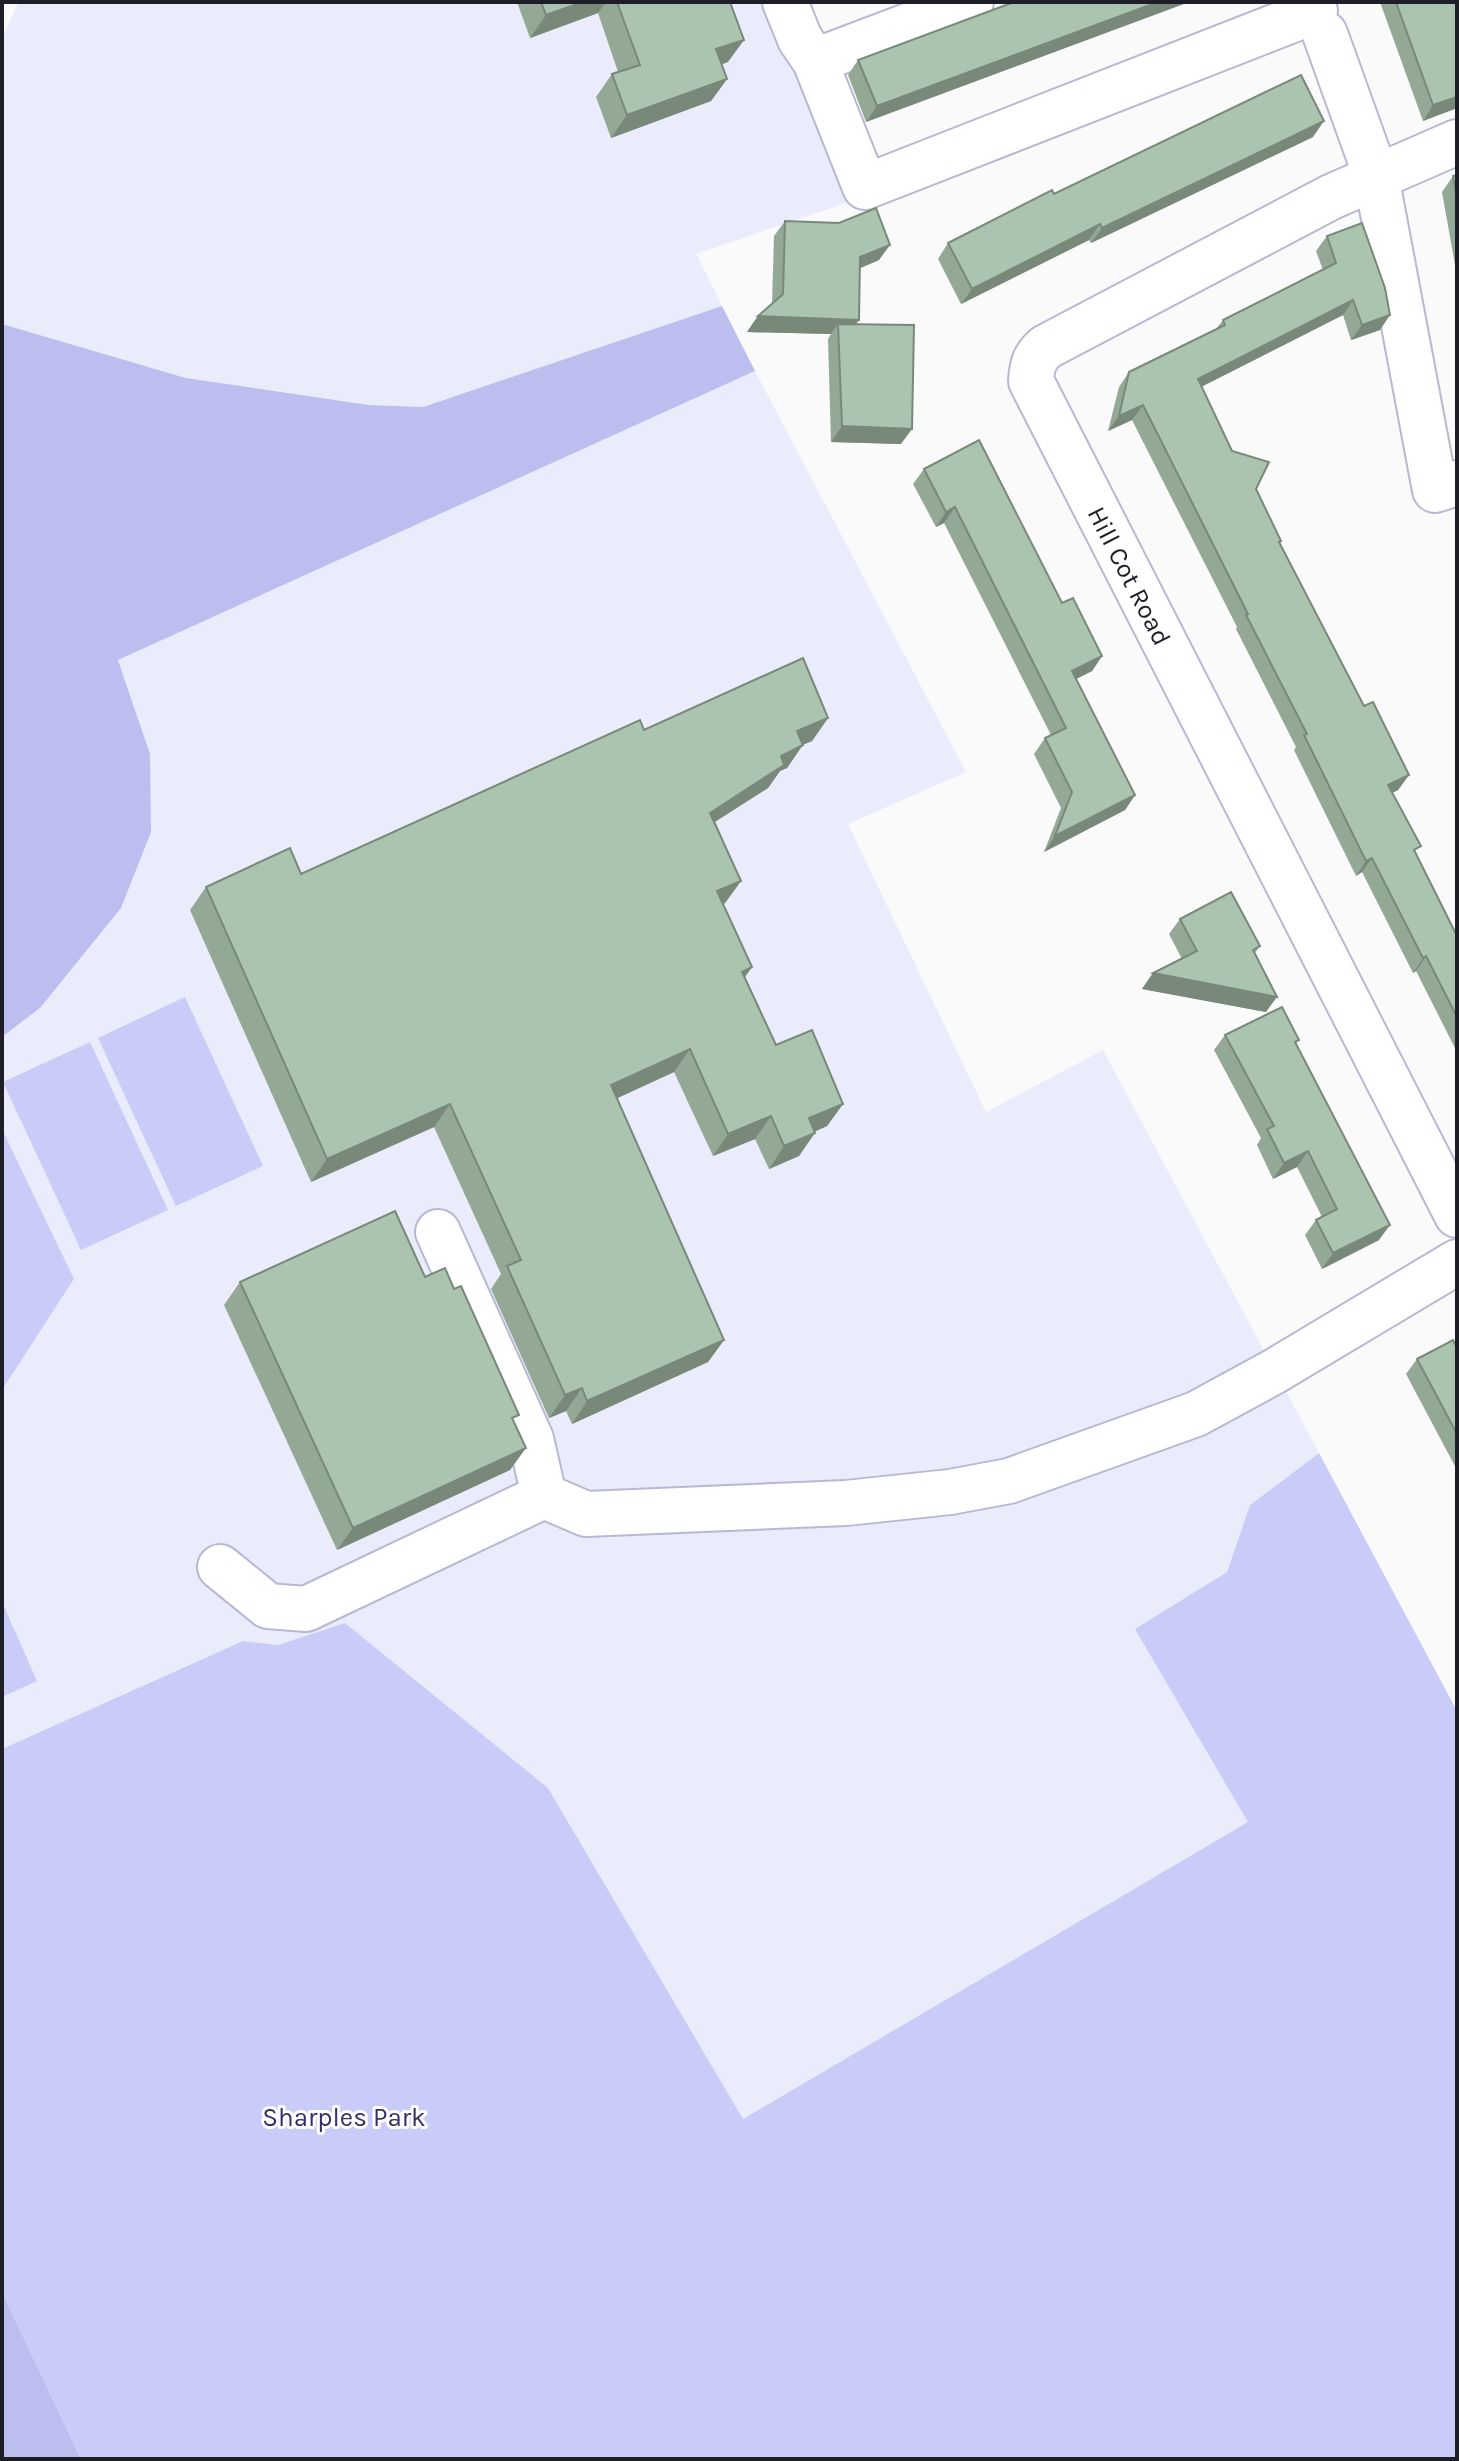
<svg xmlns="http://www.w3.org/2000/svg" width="1459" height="2461" font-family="Karla,sans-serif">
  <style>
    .built { fill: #ebecfb }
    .green { fill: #c9cbf8 }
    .forest { fill: #bdbef0 }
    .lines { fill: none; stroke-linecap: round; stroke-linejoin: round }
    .minor-casing { stroke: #b7b8d4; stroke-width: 48 }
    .minor { stroke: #fff; stroke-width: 44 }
    .wall { fill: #93a996 }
    .shaded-wall { fill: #78897a }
    .building { fill: #abc4af; stroke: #78897a; stroke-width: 2 }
    .labels { text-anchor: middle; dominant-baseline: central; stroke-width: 6; stroke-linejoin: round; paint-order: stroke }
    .street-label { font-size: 26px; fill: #1e1e29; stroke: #fff }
    .park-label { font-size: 26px; fill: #34306b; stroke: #fff }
  </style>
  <rect width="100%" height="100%" fill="#fafafa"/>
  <g class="built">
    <polygon points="19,2 772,2 849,202 696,254 722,306 423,407 369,405 186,378 2,324 2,38"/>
    <polygon points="755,371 966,772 848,824 986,1112 1103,1050 1319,1453 1250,1505 1227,1572 1136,1629 1249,1822 743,2119 548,1788 345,1623 278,1645 243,1641 2,1749 2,1390 74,1279 2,1129 2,1037 40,1008 150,754 118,660"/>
  </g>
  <g class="green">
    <polygon points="185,997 263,1166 176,1206 98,1038"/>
    <polygon points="90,1042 168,1210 81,1250 3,1082"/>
    <polygon points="2,1129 74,1279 2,1390"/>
    <polygon points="1319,1453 1457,1711 1457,2459 81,2459 2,2292 2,1749 243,1641 278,1645 345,1623 548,1788 743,2119 1248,1822 1135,1629 1227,1572 1250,1505"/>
    <polygon points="2,1602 37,1681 2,1697"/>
  </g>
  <g class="forest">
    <polygon points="722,306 755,371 118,660 150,754 151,832 121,908 40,1008 2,1037 2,324 186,378 369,405 423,407"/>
    <polygon points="2,2292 81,2459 2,2459"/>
  </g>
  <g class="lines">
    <g class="minor-casing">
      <g id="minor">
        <polyline points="785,2 800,39 815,61 865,187 1315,11 1311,2"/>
        <polyline points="1325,34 1376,176 1435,490 1457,483"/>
        <polyline points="815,61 971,2"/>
        <path d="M1457 142 1331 197 1046 347C1034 357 1032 366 1031 381L1457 1215"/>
        <polyline points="438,1232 531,1439 544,1496"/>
        <polyline points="220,1567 268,1606 306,1609 544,1496 586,1514 846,1503 950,1492 1009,1481 1196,1414 1275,1371 1457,1262"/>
      </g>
    </g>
    <use href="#minor" class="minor"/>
  </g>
  <g class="wall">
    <polygon points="517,2 730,2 728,62 722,64 727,79 711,101 611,138 596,97 612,74 618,72 598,13 530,38"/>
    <polygon points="1014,2 1189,2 866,122 848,75 858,60"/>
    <polygon points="1380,2 1457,2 1457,108 1423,121"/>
    <polygon points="1313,137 1091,243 1089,240 961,304 938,259 948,243 1054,194"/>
    <polygon points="1457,175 1457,276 1442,192 1453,176"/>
    <polygon points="785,221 879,260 860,268 856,324 901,444 831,442 828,339 831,334 747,332 758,316 772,303 774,236"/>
    <polygon points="1327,236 1380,330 1351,340 1343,315 1201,387 1232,451 1256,489 1279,543 1364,706 1409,775 1398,790 1392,793 1416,853 1457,936 1457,1052 1416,971 1413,973 1362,872 1356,876 1294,750 1296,747 1236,629 1237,627 1132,420 1108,431 1119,387 1129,372 1216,329 1223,320 1323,270 1316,251"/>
    <polygon points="924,469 1062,603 1102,656 1092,671 1076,679 1135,795 1125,810 1044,852 1061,808 1034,754 1045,738 1051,735 944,523 936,527 913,484"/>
    <polygon points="828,718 812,741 802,745 787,768 780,771 768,788 715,822 741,881 725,903 723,904 745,977 776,1045 843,1104 827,1126 814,1132 799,1156 769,1169 755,1139 713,1156 674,1072 617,1098 724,1340 708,1362 572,1424 566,1411 549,1418 491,1289 501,1274 434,1127 311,1182 190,910 206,887 301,874 644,730"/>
    <polygon points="1180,919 1260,946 1255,953 1266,1012 1142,989 1153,973 1182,959 1169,934"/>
    <polygon points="1225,1035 1296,1045 1379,1240 1322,1269 1305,1235 1316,1220 1322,1217 1297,1167 1273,1179 1257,1145 1261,1138 1214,1050"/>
    <polygon points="425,1277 514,1422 510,1470 337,1550 224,1305 240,1282"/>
    <polygon points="1457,1348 1457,1470 1406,1374 1417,1359"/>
  </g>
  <g class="shaded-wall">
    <polygon points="583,2 606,2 598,13 530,38 546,15"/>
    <polygon points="1158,2 1189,2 866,122 877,106"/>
    <polygon points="744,40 728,62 700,72 716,49"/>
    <polygon points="727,79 711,101 611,138 627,115"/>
    <polygon points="1457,97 1457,108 1423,121 1433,105"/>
    <polygon points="1324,121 1313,137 1091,243 1102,228"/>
    <polygon points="1100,224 1089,240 961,304 972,289"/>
    <polygon points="890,245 879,260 849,273 860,257"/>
    <polygon points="1353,300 1343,315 1187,394 1198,379"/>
    <polygon points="1390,315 1380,330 1351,340 1362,325"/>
    <polygon points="758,316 859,320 848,335 838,324 831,334 747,332"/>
    <polygon points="1143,405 1132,420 1108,431 1119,416"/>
    <polygon points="842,426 912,429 901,444 831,442"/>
    <polygon points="955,507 944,523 936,527 946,512"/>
    <polygon points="1102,656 1092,671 1062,686 1072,671"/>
    <polygon points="828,718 812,741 781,754 797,731"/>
    <polygon points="803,745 787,768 780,771 768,788 694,835 710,813 781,756"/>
    <polygon points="1409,775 1398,790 1378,800 1388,785"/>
    <polygon points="1135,795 1125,810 1044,852 1055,836"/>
    <polygon points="1372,858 1362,872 1356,876 1366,861"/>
    <polygon points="741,881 725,903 701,914 717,891"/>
    <polygon points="1426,956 1416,971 1413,973 1423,958"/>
    <polygon points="752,967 736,990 742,972"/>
    <polygon points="1153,973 1277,997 1266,1012 1142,989"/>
    <polygon points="690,1049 674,1072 596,1108 611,1085"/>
    <polygon points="450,1104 434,1127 311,1182 327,1159"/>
    <polygon points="843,1104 827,1126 793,1141 809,1118"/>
    <polygon points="771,1116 755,1139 713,1156 728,1134"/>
    <polygon points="815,1133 799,1156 769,1169 784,1146"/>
    <polygon points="1308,1151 1297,1167 1273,1179 1284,1163"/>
    <polygon points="1390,1225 1379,1240 1322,1269 1333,1253"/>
    <polygon points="724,1340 708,1362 572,1424 587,1401"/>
    <polygon points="582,1388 566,1411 549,1418 565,1395"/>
    <polygon points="526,1448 510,1470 337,1550 353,1528"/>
  </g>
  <g class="building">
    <polygon points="541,2 583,2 546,15"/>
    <polygon points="617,2 730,2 744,40 716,49 727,79 627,115 612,74 640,65"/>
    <polygon points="1014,2 1158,2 877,106 858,60"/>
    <polygon points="1396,2 1457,2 1457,97 1433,105"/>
    <polygon points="1301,75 1324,121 1102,228 1100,224 972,289 948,243 1052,190 1054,194"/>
    <polygon points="1457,175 1457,198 1453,176"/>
    <polygon points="876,208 890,245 860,257 859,320 758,316 783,294 785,221 839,223"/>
    <polygon points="1362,223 1385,288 1390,315 1362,325 1353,300 1198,379 1232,451 1269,462 1256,489 1281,541 1279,542 1364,706 1373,702 1409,775 1388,785 1421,846 1414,850 1457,936 1457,1017 1426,956 1423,958 1372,858 1366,861 1304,735 1307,734 1246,615 1248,614 1143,405 1119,416 1129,372 1225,325 1223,320 1336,263 1327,236"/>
    <polygon points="838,324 914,325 912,429 842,426"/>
    <polygon points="979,440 1062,603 1073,598 1102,656 1072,671 1135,795 1055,836 1072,792 1045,738 1066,728 955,507 946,512 924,469"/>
    <polygon points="803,658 828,718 797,731 803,745 781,756 784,765 710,813 741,881 717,891 752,967 742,972 776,1045 812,1030 843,1104 809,1118 815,1133 784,1146 771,1116 728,1134 690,1049 611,1085 724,1340 587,1401 582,1388 565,1395 507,1266 521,1260 450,1104 327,1159 206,887 290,848 301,874 640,720 644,730"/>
    <polygon points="1231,892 1260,946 1253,950 1277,997 1153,973 1197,951 1180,919"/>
    <polygon points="1282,1007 1299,1040 1295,1042 1390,1225 1333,1253 1316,1220 1337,1209 1308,1151 1284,1163 1267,1129 1274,1126 1225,1035"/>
    <polygon points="395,1211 425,1277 445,1268 454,1289 461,1286 519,1415 512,1418 526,1448 353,1528 240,1282"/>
    <polygon points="1453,1340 1457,1348 1457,1434 1417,1359"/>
  </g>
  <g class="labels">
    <g class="street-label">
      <text transform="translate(1129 576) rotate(63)">Hill Cot Road</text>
    </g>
    <g class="park-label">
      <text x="344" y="2117">Sharples Park</text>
    </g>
  </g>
  <rect width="1459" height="2461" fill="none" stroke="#1e1e29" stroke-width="8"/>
</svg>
